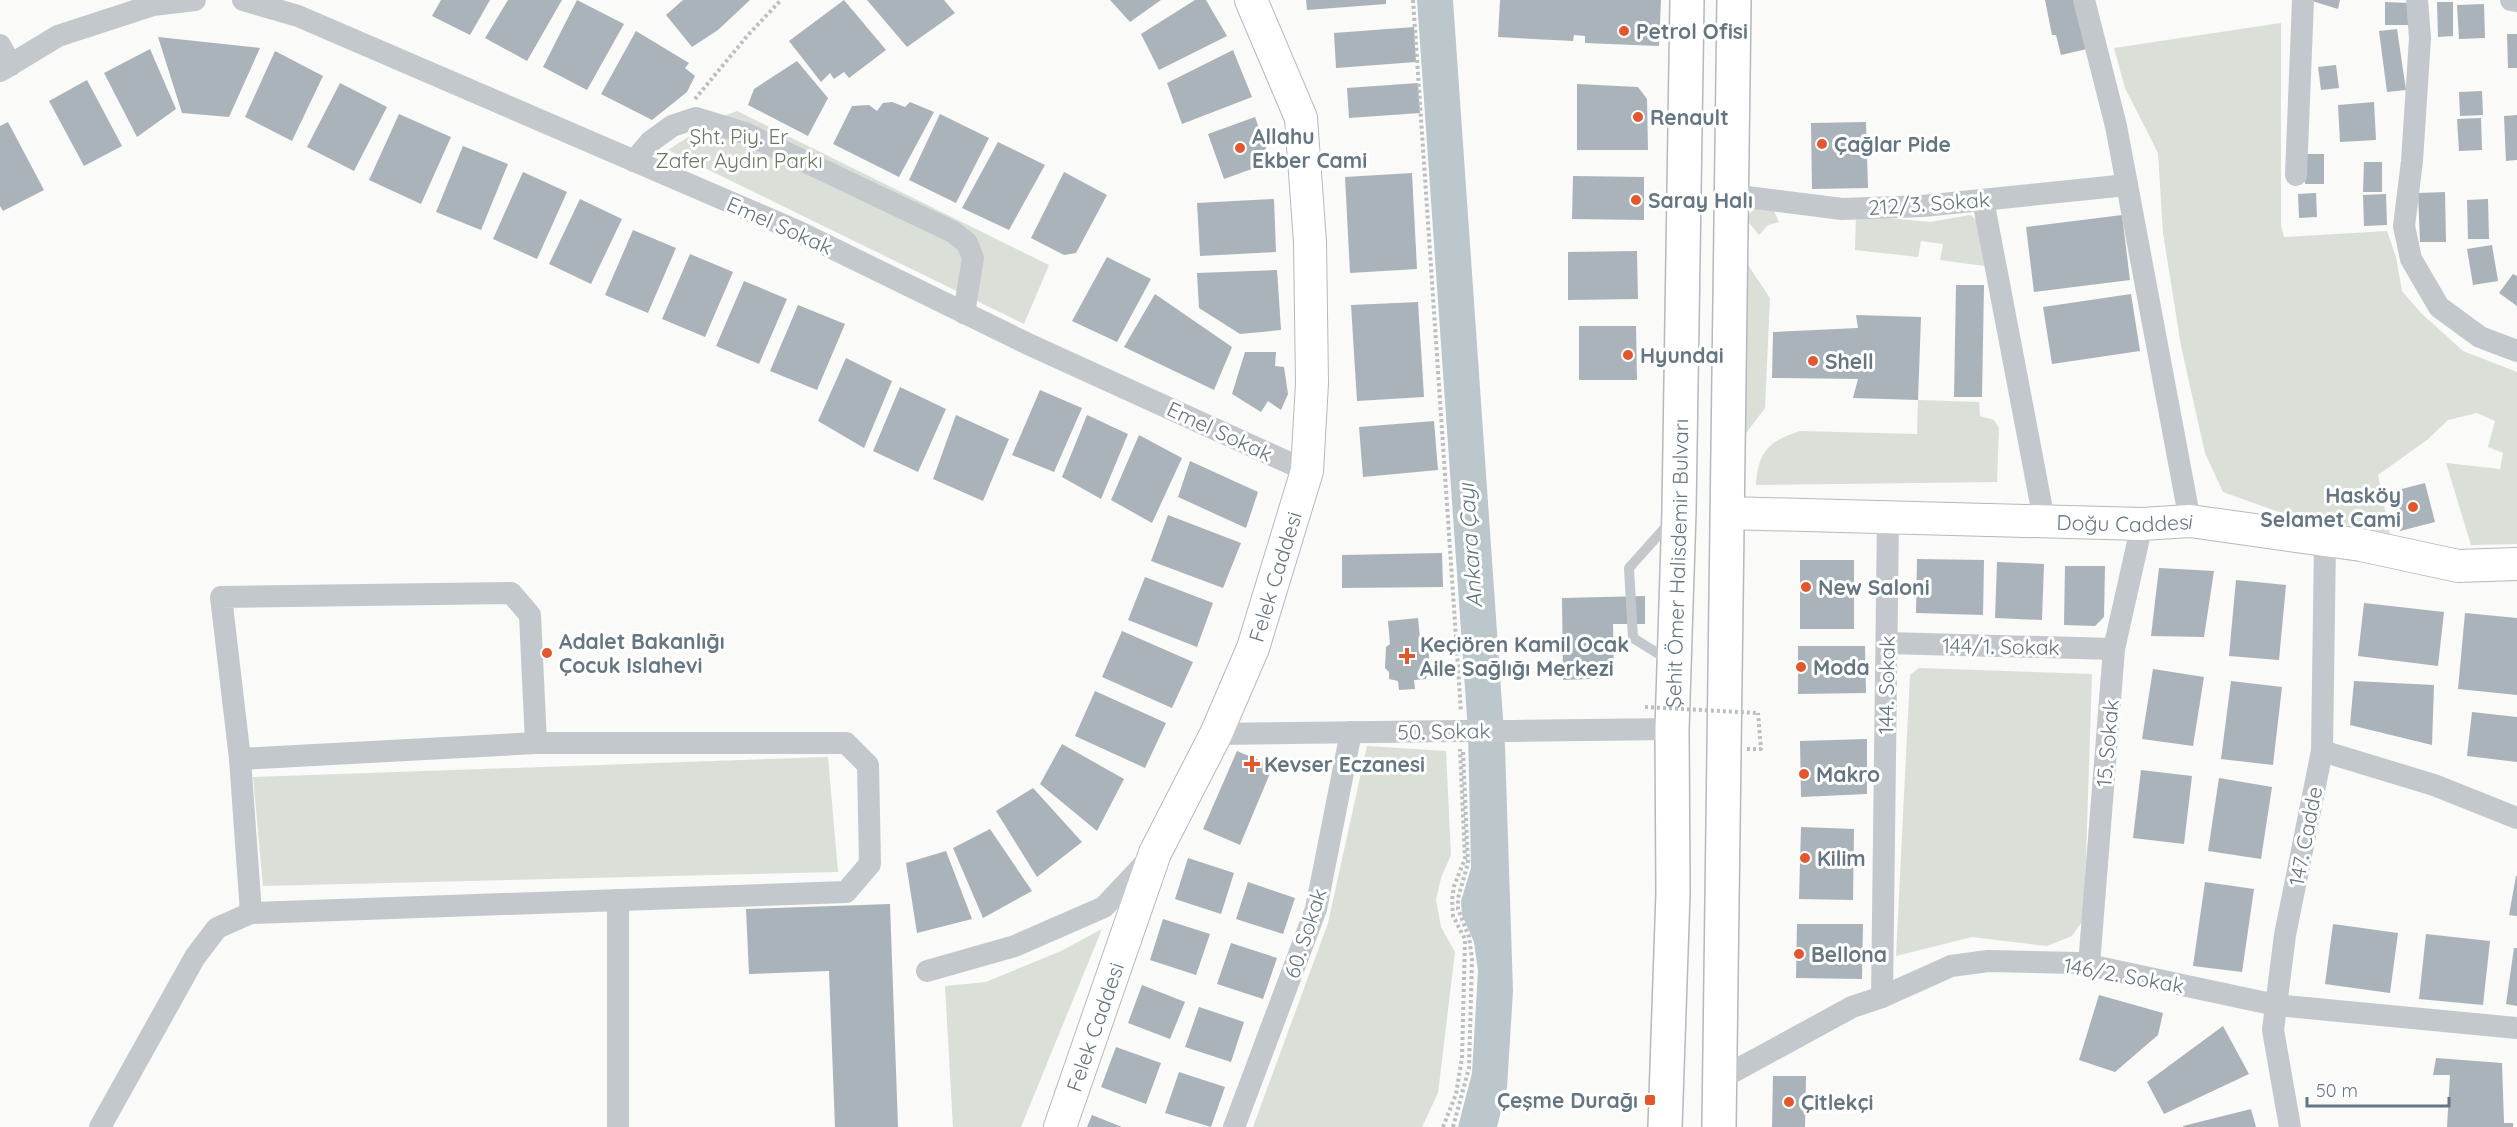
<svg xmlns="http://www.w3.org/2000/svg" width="2517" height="1127" font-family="Quicksand,sans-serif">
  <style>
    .green { fill: #dadfd7 }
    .water { fill: #bbc7cb }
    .building { fill: #aab3b9 }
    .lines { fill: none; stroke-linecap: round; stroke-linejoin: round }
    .secondary-casing { stroke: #b3babf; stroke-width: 34 }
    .highway-casing { stroke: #b4b9bd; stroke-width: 36 }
    .path { stroke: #bbbfc2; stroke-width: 4; stroke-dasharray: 3 3; stroke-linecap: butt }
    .lane { stroke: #c3c8cc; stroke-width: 10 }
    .street { stroke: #c3c8cc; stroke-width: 22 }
    .secondary { stroke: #fff; stroke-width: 32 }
    .highway { stroke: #fff; stroke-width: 33 }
    .path-bridge { stroke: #bbbfc2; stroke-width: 4; stroke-dasharray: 3 3; stroke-linecap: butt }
    .street-bridge { stroke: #c3c8cc; stroke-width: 22 }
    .poi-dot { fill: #e4572e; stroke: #fff; stroke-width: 2 }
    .labels { text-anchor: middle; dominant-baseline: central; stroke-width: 6; stroke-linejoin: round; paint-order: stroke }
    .poi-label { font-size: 21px; font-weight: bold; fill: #657683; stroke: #fff; text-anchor: start }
    .park-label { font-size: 21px; fill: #687a64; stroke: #fff }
    .street-label { font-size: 21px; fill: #657683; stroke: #fff }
    .water-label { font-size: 22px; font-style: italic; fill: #60757c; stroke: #fff }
  </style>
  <rect width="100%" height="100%" fill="#fafaf8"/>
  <g class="green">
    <polygon points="2281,23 2281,225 2284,237 2387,231 2396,257 2402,291 2421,313 2463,351 2517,372 2517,544 2471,545 2446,463 2500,469 2503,453 2488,447 2495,421 2477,413 2448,420 2427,440 2378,475 2390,534 2276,511 2223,492 2205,453 2181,346 2163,233 2158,153 2125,88 2114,48"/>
    <polygon points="737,111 1049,265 1024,324 668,150 716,119"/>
    <polygon points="1772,207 1779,222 1768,225 1759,235 1745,218 1755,208"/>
    <polygon points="1856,215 1930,222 1970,215 1982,224 1992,267 1940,260 1943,244 1921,241 1918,257 1855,250"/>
    <polygon points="1744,259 1770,298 1765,408 1741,440"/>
    <path d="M1918 400 1979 402 1980 416 1994 420 1999 428 1997 482 1756 485C1758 453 1768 441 1800 431L1917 434Z"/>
    <polygon points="1919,668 2092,674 2084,919 2072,936 2047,946 1972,937 1896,956 1910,675"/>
    <polygon points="1367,746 1446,751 1451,855 1441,878 1436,900 1441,927 1455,952 1438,1093 1422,1127 1253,1127 1328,923"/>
    <polygon points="828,757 838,872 263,886 253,777"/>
    <polygon points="1102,929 1021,1127 953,1127 945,986 986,982 1061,951"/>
  </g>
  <polygon class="water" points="1417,0 1453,0 1505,747 1513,991 1507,1088 1497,1127 1458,1127 1472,1073 1478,971 1474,942 1462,915 1461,901 1471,868 1468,731"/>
  <g class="building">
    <polygon points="441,0 490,0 470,35 432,16"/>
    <polygon points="508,0 562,0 527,61 485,38"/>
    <polygon points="577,0 624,24 587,90 543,67"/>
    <polygon points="683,0 750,0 718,30 692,47 666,15"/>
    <polygon points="844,0 886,50 849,78 844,72 834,79 830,73 821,82 789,41"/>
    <polygon points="867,0 944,0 955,13 907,47"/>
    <polygon points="1110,0 1161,0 1130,22"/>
    <polygon points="1195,0 1206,0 1227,36 1159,70 1141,34"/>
    <polygon points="1306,0 1386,0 1386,4 1307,10"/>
    <polygon points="1500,0 1661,0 1659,46 1585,43 1585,36 1574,35 1573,41 1498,37"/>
    <polygon points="2045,0 2081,0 2091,48 2061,55 2056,35 2052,35"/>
    <polygon points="2309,0 2340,0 2338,9"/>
    <polygon points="2385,2 2410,3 2409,25 2385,25"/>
    <polygon points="2437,2 2453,2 2453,36 2438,37"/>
    <polygon points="2484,4 2485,38 2459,39 2457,5"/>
    <polygon points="1414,27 1416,62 1336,68 1334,33"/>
    <polygon points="2397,29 2406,90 2387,92 2379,31"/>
    <polygon points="636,31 689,63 685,68 695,76 687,92 652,120 601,94"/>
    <polygon points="2507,34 2517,34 2517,68 2508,68"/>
    <polygon points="158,37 260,48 229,117 182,113"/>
    <polygon points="150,49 176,109 137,137 104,73"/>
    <polygon points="1233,50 1252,97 1182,124 1167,83"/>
    <polygon points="275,51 323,76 292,141 245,117"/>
    <polygon points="797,61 828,98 808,136 748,105 754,89"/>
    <polygon points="2336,65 2339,88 2321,90 2318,67"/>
    <polygon points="87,80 122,146 84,166 49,101"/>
    <polygon points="340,83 387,107 354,171 307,147"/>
    <polygon points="1418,83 1420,113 1349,118 1347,88"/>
    <polygon points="1577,84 1638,87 1647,99 1648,150 1577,150"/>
    <polygon points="2482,91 2483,115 2460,116 2459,92"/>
    <polygon points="892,102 905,107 910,102 934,112 899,177 833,144 852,106 869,105 877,111 883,103"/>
    <polygon points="2374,102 2376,140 2340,142 2338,105"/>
    <polygon points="399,114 451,137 421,204 369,180"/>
    <polygon points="940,114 989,138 956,203 909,180"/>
    <polygon points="2517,115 2517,160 2506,161 2504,116"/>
    <polygon points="1255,117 1271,162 1224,179 1208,134"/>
    <polygon points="2481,118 2482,150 2459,151 2457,119"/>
    <polygon points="8,122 44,190 3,211 0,206 0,126"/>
    <polygon points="1866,122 1868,188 1812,189 1811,123"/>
    <polygon points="998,142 1045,165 1009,230 962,208"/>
    <polygon points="463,146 508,164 481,230 436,212"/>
    <polygon points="2306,154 2324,154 2324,184 2305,184"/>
    <polygon points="2364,162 2382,162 2382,192 2363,192"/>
    <polygon points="523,172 567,192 537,259 493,239"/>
    <polygon points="1064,172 1107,195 1076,253 1064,255 1031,238"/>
    <polygon points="1412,173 1417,269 1350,273 1345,177"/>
    <polygon points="1573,176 1644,177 1644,220 1572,219"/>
    <polygon points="2445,192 2446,242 2420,242 2418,193"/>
    <polygon points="2316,193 2317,217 2299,218 2298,194"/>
    <polygon points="2386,194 2387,225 2364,226 2363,195"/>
    <polygon points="580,199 622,219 591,284 549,264"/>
    <polygon points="1274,199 1276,252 1200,256 1197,203"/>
    <polygon points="2488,199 2489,239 2468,239 2467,200"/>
    <polygon points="2122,215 2130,280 2034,292 2026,227"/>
    <polygon points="633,230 676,248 648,313 605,295"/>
    <polygon points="2492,245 2498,281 2473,285 2467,249"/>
    <polygon points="1637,251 1638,299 1568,300 1568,252"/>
    <polygon points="690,254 733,272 705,337 662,319"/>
    <polygon points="1107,257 1151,279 1117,342 1072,321"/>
    <polygon points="1277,270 1281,330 1240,334 1199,308 1197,273"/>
    <polygon points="2513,274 2517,276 2517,306 2499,293"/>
    <polygon points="744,281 787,299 759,364 716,346"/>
    <polygon points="1956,285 1984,285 1982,397 1954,397"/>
    <polygon points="1155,294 1232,347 1214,390 1124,347"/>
    <polygon points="2131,294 2140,351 2052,364 2043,307"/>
    <polygon points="1418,302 1424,397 1357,401 1351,305"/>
    <polygon points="798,305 845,324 817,390 770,371"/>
    <polygon points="1856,315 1921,317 1918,400 1853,398 1858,379 1772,378 1773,332 1858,328"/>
    <polygon points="1579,326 1636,326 1637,380 1579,380"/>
    <polygon points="1245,352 1276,352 1275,366 1284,367 1288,394 1281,410 1268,401 1261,412 1232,394"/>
    <polygon points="846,358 892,381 864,448 818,421"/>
    <polygon points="900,387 946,409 918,472 873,451"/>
    <polygon points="1040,390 1082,408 1054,472 1012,455"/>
    <polygon points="956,415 1009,439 983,501 933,479"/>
    <polygon points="1087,415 1128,434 1101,499 1062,477"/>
    <polygon points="1434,421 1438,470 1363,477 1359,427"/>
    <polygon points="1139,435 1182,458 1152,523 1111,500"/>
    <polygon points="1190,461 1258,492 1246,528 1178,497"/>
    <polygon points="2425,483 2435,522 2400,531 2390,492"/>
    <polygon points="1168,515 1241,543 1223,588 1151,561"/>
    <polygon points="1442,553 1443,587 1342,588 1342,555"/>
    <polygon points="1917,559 1984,560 1983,615 1916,613"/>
    <rect x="1800" y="560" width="54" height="69"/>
    <polygon points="1997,562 2044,564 2042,620 1995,618"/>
    <polygon points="2065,566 2105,566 2104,617 2095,626 2064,625"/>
    <polygon points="2159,568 2214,571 2204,637 2151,636"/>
    <polygon points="1145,577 1213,603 1197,647 1128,620"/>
    <polygon points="2236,580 2286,585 2279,660 2229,656"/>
    <polygon points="1645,596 1645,624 1613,624 1614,678 1563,680 1562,598"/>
    <polygon points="2364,603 2444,612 2438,666 2358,656"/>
    <polygon points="2465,613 2517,618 2517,695 2458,689"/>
    <polygon points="1418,618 1420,638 1427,637 1430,665 1426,679 1414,680 1415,689 1399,690 1398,681 1389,679 1389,672 1385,668 1386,647 1390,644 1388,621"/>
    <polygon points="1122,631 1193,662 1172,708 1102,677"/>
    <polygon points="1798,646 1865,646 1866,693 1798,694"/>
    <polygon points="2153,669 2204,677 2193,746 2142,739"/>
    <polygon points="2231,681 2282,687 2273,765 2221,759"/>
    <polygon points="2354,681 2434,685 2432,745 2350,725"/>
    <polygon points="1095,691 1166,723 1145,768 1075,736"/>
    <polygon points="2472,712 2517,717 2517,762 2467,756"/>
    <polygon points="1867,739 1867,794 1801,797 1800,741"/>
    <polygon points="1062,744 1124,779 1097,831 1040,784"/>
    <polygon points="1237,751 1273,766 1240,845 1203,829"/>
    <polygon points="2141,770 2192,776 2184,844 2133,838"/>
    <polygon points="2219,778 2272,787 2261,859 2208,851"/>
    <polygon points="1033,788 1082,842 1037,877 996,811"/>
    <polygon points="1801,827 1854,829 1853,900 1799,899"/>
    <polygon points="990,829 1032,891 983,918 953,848"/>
    <polygon points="946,851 972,919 917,933 906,863"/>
    <polygon points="1188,858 1234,873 1221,914 1175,899"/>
    <polygon points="2516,876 2517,876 2517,916 2509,915"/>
    <polygon points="1248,882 1295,898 1283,934 1236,919"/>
    <polygon points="2205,882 2254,889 2242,972 2193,966"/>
    <polygon points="890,904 898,1127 835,1127 829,971 749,974 746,909"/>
    <polygon points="1163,919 1210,934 1196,975 1150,960"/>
    <polygon points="1797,924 1863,924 1862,979 1796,978"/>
    <polygon points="2333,924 2398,933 2390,993 2325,984"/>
    <polygon points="2426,934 2490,941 2483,1005 2419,999"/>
    <polygon points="1231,943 1277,958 1263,999 1217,984"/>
    <polygon points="2514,948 2517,948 2517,1006 2506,1004"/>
    <polygon points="1142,985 1185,1002 1170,1039 1128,1023"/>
    <polygon points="2099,995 2163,1013 2158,1035 2115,1072 2079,1060"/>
    <polygon points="1199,1007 1244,1022 1231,1062 1185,1047"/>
    <polygon points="2223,1026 2249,1074 2164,1114 2147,1082"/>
    <polygon points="1116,1047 1161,1063 1146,1104 1101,1087"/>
    <polygon points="2436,1058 2502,1063 2504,1123 2513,1123 2513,1127 2447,1127 2450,1075 2433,1075"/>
    <polygon points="1179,1072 1225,1087 1211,1127 1165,1113"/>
    <polygon points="1773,1076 1806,1076 1805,1127 1772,1127"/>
    <polygon points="2251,1109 2256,1127 2183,1127 2183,1126"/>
    <polygon points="1092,1115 1122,1127 1087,1127"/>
  </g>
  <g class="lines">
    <g class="secondary-casing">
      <g id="secondary">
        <path id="s1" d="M1727 513 2142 524 2190 521 2361 545 2458 566 2517 564"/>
        <path id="s2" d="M1060 1127 1155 853 1216 734 1253 648 1307 471 1312 383 1310 242 1301 118 1251 0"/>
      </g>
    </g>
    <g class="highway-casing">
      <g id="highway">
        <path id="s3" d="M1665 1127 1673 893 1672 729 1679 511 1687 0"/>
        <polyline points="1719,1127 1734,0"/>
      </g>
    </g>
    <g class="path">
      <polyline points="1413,0 1461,712"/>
      <polyline points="695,99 748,35 781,0"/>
      <polyline points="1747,749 1761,749 1758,713"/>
      <polyline points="1443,1127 1456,1094 1462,1058 1465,939 1453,916 1452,900 1454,886 1465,859 1460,749"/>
      <polyline points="1453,1127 1469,1068 1472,959 1469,937 1458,909 1458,898 1468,863 1463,750"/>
    </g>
    <polyline class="lane" points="1670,661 1633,638 1629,568 1671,521"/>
    <g class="street">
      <polyline points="243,0 298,16 795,230 1028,344 1307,471"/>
      <polyline points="2084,0 2116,126 2190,521"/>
      <polyline points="2417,0 2420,38 2412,161 2404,226 2411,259 2439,307 2480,337 2517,351"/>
      <polyline points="2511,0 2517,1"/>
      <polyline points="0,45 11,65"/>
      <polyline points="0,71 58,36 153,5 195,0"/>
      <polyline points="634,161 650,142 672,126 696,118 745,133 953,232 967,243 973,258 964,313"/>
      <polyline points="2296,175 2303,0"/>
      <polyline points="1731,195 1842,209 1923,206 2127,185"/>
      <polyline points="1983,200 2044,520"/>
      <polyline points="1887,643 2114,649"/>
      <polyline points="1514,731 1672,729"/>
      <polyline points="1216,734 1458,731"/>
      <polyline points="2322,751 2434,785 2517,818"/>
      <polyline points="618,900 618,1127"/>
      <polyline points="251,913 240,759 221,597 511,593 530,615 536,743"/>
      <polyline points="2089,965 2114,649 2142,524"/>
      <polyline points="927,971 1015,946 1104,907 1150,858"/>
      <polyline points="1882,997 1888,517"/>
      <polyline points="1720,1079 1852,1007 1882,997 1951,966 1988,961 2079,963 2276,1005 2517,1028"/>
      <polyline points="100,1127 195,957 217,928 251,913 846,892 870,864 868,765 846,743 536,743 240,759"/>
      <polyline points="1234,1127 1316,909 1351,732"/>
      <polyline points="2290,1127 2273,1030 2285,935 2322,751 2325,542"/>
    </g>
    <use href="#secondary" class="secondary"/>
    <use href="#highway" class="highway"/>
    <polyline class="path-bridge" points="1645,707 1758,713"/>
    <polyline class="street-bridge" points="1458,731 1514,731"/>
  </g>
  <g class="poi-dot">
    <circle cx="1624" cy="31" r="6"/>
    <circle cx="1638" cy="117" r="6"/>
    <circle cx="1822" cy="144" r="6"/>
    <circle cx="1240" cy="148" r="6"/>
    <circle cx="1636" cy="200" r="6"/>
    <circle cx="1628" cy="355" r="6"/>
    <circle cx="1813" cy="361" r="6"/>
    <circle cx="2413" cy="507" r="6"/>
    <circle cx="1806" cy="587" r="6"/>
    <circle cx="547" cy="653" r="6"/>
    <path d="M1404 647h6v6h6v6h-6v6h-6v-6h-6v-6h6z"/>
    <circle cx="1801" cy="667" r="6"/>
    <path d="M1249 755h6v6h6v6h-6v6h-6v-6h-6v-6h6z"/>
    <circle cx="1804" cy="774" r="6"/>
    <circle cx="1805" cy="858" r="6"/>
    <circle cx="1799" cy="954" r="6"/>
    <rect x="1644" y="1094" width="12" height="12" rx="3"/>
    <circle cx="1789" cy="1102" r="6"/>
  </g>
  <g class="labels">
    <g class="poi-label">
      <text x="1636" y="31">Petrol Ofisi</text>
      <text x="1650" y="117">Renault</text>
      <text x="1252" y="136">Allahu<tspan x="1252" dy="24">Ekber Cami</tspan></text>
      <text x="1834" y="144">Çağlar Pide</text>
      <text x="1648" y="200">Saray Halı</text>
      <text x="1640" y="355">Hyundai</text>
      <text x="1825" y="361">Shell</text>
      <text x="2401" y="495" text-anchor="end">Hasköy<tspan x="2401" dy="24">Selamet Cami</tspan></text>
      <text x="1818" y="587">New Saloni</text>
      <text x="559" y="641">Adalet Bakanlığı<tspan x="559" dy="24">Çocuk Islahevi</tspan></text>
      <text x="1420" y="644">Keçiören Kamil Ocak<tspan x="1420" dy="24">Aile Sağlığı Merkezi</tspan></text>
      <text x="1813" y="667">Moda</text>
      <text x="1264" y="764">Kevser Eczanesi</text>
      <text x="1816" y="774">Makro</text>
      <text x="1817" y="858">Kilim</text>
      <text x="1811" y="954">Bellona</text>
      <text x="1638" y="1100" text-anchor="end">Çeşme Durağı</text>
      <text x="1801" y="1102">Çitlekçi</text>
    </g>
    <g class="park-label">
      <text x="739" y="136">Şht. Piy. Er<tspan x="739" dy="24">Zafer Aydın Parkı</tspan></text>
    </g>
    <g class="street-label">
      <text transform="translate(1929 203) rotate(-4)">212/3. Sokak</text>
      <text transform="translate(780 225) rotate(24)">Emel Sokak</text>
      <text transform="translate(1220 431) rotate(25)">Emel Sokak</text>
      <text stroke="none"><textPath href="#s1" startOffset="398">Doğu Caddesi</textPath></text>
      <text stroke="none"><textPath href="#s3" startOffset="564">Şehit Ömer Halisdemir Bulvarı</textPath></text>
      <text stroke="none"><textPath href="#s2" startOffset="592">Felek Caddesi</textPath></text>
      <text transform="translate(2001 646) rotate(1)">144/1. Sokak</text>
      <text transform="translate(1886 685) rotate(-89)">144. Sokak</text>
      <text transform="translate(1444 731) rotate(-1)">50. Sokak</text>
      <text transform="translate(2107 743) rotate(-85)">15. Sokak</text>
      <text transform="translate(2305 836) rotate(-79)">147. Cadde</text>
      <text transform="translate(1305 933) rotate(-72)">60. Sokak</text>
      <text transform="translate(2124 975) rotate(10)">146/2. Sokak</text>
      <text stroke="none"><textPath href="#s2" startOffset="106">Felek Caddesi</textPath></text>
    </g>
    <g class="water-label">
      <text transform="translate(1470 546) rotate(-94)">Ankara Çayı</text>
    </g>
  </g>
  <path d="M2307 1097v9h142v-9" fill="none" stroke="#657683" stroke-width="3"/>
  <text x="2316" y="1097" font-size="18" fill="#657683" stroke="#ffffff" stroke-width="4.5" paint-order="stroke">50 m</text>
</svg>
